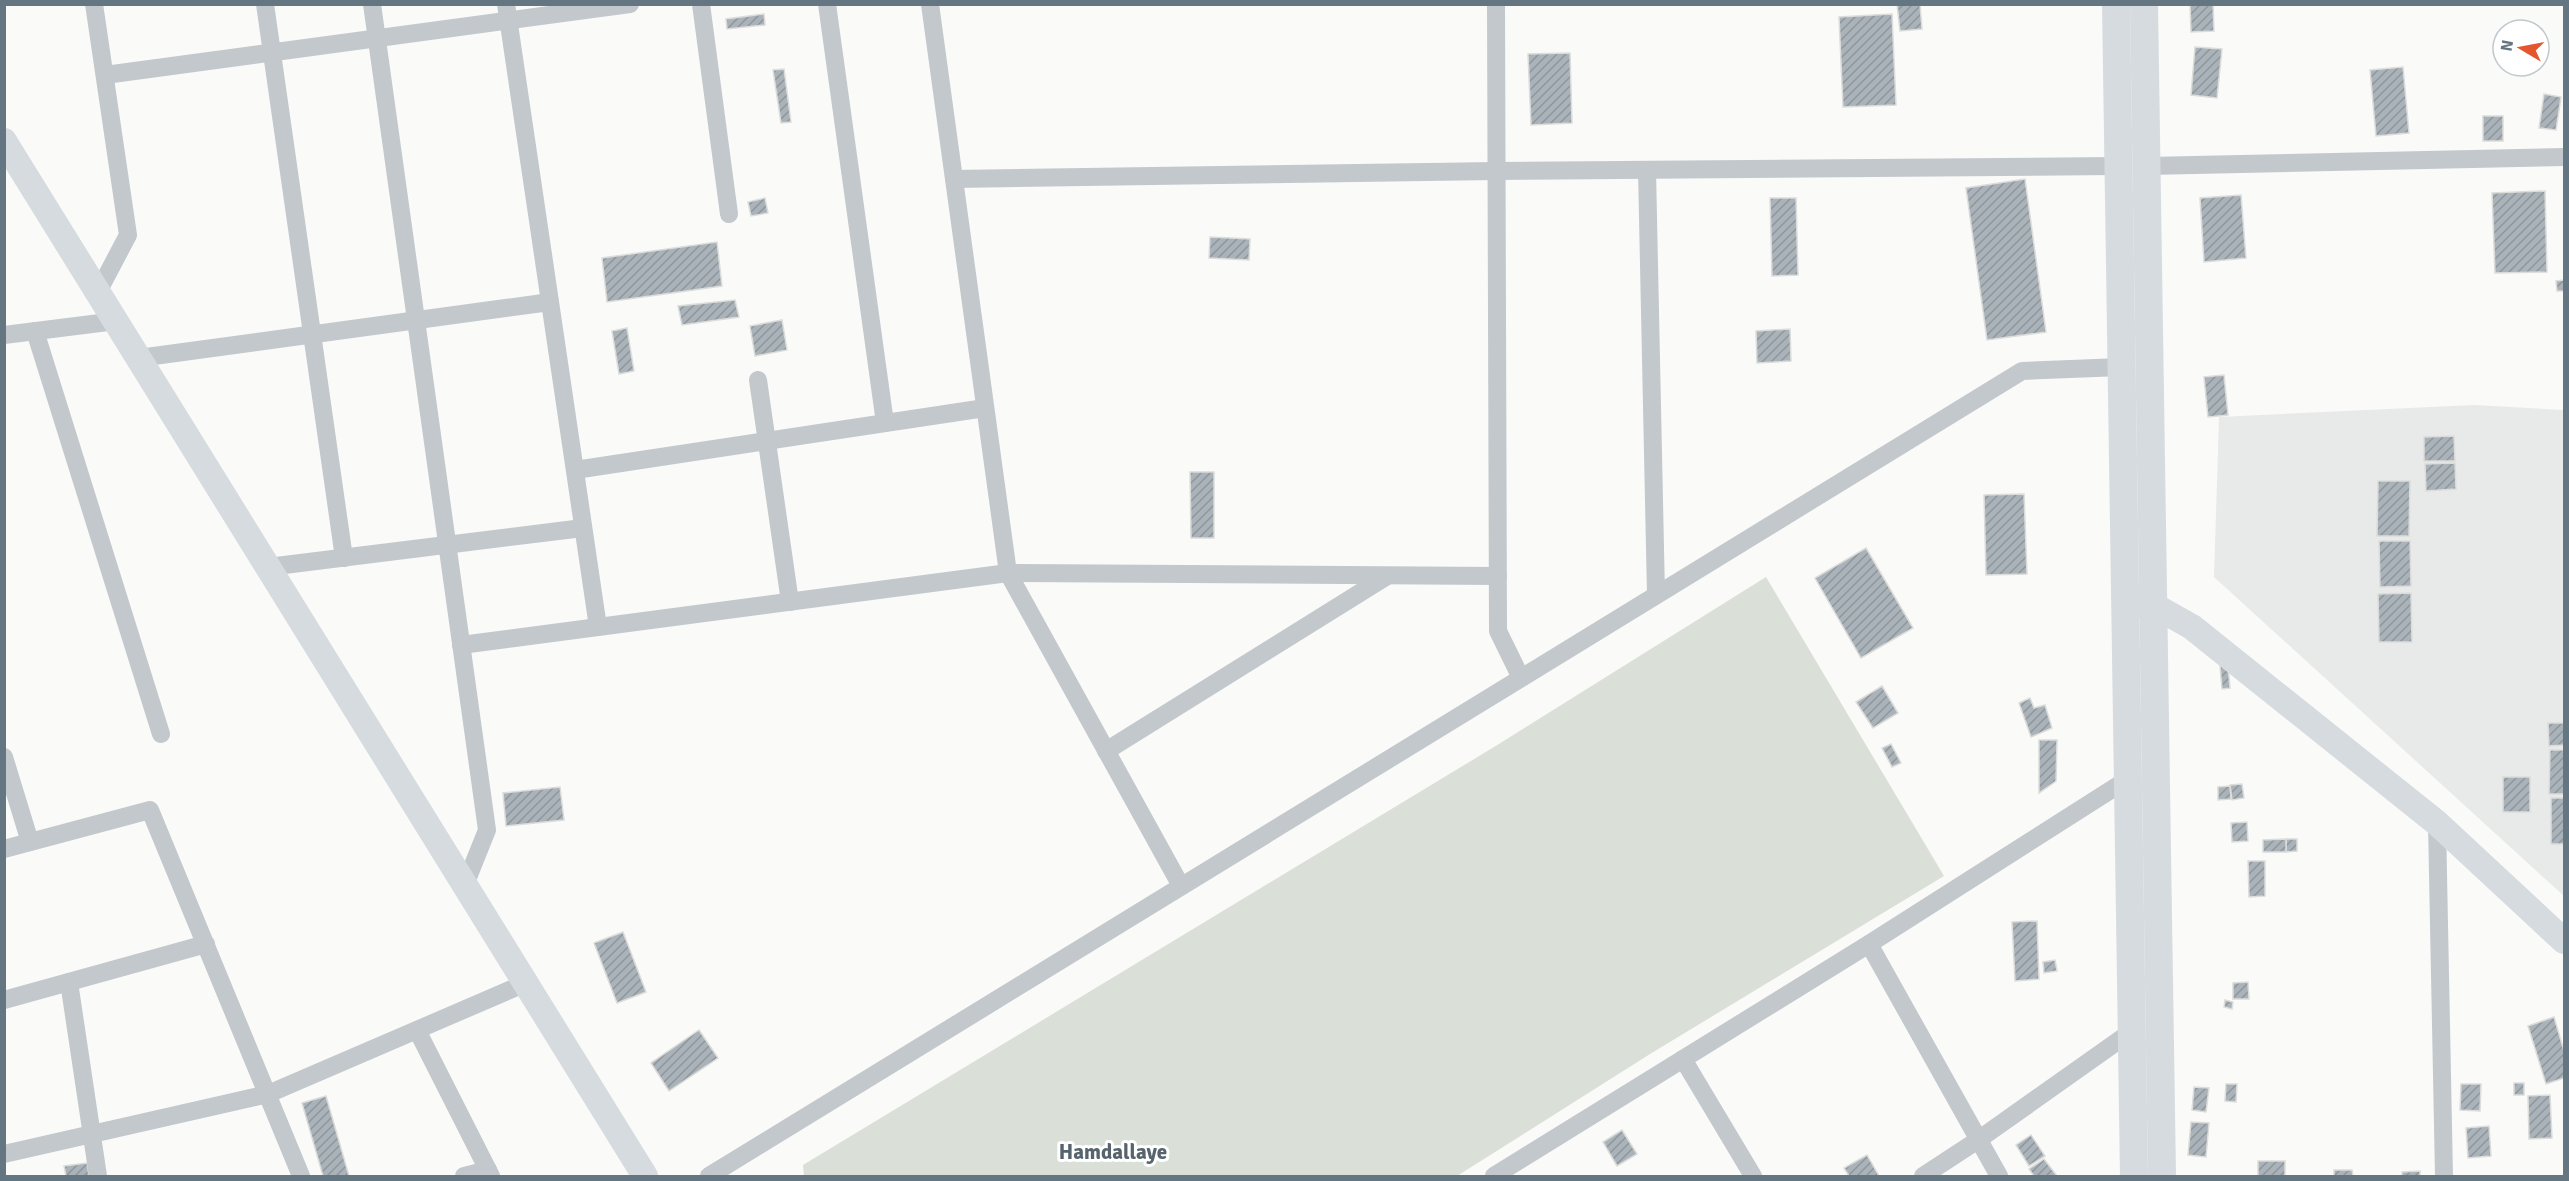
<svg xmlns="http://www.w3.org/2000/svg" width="2569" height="1181" font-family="Signika,sans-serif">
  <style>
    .built { fill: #e8e9e9 }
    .green { fill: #dadfd7 }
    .building { fill: url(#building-hatch); stroke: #dcdcda; stroke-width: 1.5 }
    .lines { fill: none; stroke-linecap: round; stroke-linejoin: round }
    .street { stroke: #c3c8cc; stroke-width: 18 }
    .secondary { stroke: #d6dbdf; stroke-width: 26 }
    .primary { stroke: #d6dbdf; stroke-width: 28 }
    .labels { text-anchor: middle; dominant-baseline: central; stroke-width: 6; stroke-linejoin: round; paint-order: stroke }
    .quarter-label { font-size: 21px; font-weight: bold; fill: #57646e; stroke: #fff }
  </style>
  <defs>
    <pattern id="building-hatch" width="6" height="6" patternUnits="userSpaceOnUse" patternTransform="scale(1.5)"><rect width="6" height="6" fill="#aab3b9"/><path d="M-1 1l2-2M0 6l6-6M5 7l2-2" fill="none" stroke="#8e969c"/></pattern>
  </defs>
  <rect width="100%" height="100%" fill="#fafaf8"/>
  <polygon class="built" points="2474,405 2564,410 2564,896 2214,577 2219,417"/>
  <polygon class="green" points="1766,577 1944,876 1650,1054 1457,1176 804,1176 803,1165 1499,744"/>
  <g class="building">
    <polygon points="1897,4 1920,4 1922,29 1900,31"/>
    <polygon points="2190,4 2213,4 2214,31 2191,32"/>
    <polygon points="764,14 765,25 727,29 726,19"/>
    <polygon points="1892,14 1896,105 1843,107 1839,17"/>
    <polygon points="2195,47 2222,49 2217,98 2191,95"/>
    <polygon points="1570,53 1572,123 1531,125 1528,54"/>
    <polygon points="2403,67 2409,133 2376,136 2370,70"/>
    <polygon points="784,69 791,122 781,123 773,70"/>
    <polygon points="2544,94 2561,97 2556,130 2539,128"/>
    <rect x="2483" y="116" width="20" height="25"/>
    <polygon points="2025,179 2046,332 1987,340 1966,188"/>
    <polygon points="2545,191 2547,272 2495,273 2492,193"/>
    <polygon points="2241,195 2246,258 2204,262 2200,198"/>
    <polygon points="765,198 768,213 751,216 748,202"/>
    <polygon points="1770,198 1796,198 1798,275 1772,276"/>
    <polygon points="1210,237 1250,239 1249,260 1209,258"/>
    <polygon points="717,242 722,286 607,302 602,258"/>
    <polygon points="2564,280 2564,291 2557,291 2556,281"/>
    <polygon points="735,300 739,317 682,325 678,306"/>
    <polygon points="782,320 787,350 755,356 750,326"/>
    <polygon points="627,328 634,371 619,374 612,331"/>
    <polygon points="1790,329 1791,361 1757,363 1756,331"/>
    <polygon points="2224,375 2228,415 2208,417 2204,377"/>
    <polygon points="2454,436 2455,461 2424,461 2424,437"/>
    <polygon points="2455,463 2456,489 2426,491 2425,464"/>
    <polygon points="1190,472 1214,472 1214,538 1191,538"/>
    <polygon points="2378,481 2410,481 2409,536 2377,536"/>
    <polygon points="2024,494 2027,574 1986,575 1984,495"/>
    <polygon points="2379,541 2410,541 2411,586 2380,587"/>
    <polygon points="1866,548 1913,628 1861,658 1815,578"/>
    <polygon points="2411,593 2412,642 2379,642 2378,594"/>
    <polygon points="2220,666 2228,666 2230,688 2222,689"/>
    <polygon points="1882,686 1898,713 1873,728 1856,702"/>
    <polygon points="2030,698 2034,708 2045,705 2052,728 2031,737 2019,703"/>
    <polygon points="2548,723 2564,723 2564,745 2549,746"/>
    <polygon points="2039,740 2057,740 2056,781 2039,793"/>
    <polygon points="1891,744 1901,763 1892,767 1882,748"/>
    <polygon points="2550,750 2564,750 2564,794 2549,794"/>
    <rect x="2503" y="777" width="27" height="35"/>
    <polygon points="2242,784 2244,798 2232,800 2230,785"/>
    <polygon points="2230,786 2231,799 2218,800 2218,787"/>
    <polygon points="560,787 564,820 506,826 503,793"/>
    <rect x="2551" y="798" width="13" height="46"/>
    <polygon points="2247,822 2248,841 2232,842 2231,823"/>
    <polygon points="2286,839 2297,839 2297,851 2286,852"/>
    <polygon points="2286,839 2286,852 2263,852 2263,840"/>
    <polygon points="2248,861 2265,861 2265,896 2249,897"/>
    <polygon points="2037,921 2039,979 2015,981 2012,922"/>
    <polygon points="623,932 646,992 617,1003 594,943"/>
    <polygon points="2055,960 2057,971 2044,973 2043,962"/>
    <polygon points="2248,982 2249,999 2233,999 2233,983"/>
    <polygon points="2225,1000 2233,1002 2232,1009 2224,1007"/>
    <polygon points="2554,1017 2564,1051 2564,1078 2546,1084 2528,1026"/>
    <polygon points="699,1030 718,1058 669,1091 651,1063"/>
    <rect x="2514" y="1083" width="10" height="12"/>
    <polygon points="2226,1084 2237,1084 2236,1102 2225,1101"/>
    <polygon points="2461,1084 2481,1084 2480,1111 2460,1110"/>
    <polygon points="2194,1087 2209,1088 2206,1112 2192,1110"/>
    <polygon points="2550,1095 2552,1138 2529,1139 2528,1096"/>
    <polygon points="326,1096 349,1176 323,1176 302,1103"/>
    <polygon points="2191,1122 2209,1123 2206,1157 2188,1155"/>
    <polygon points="2489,1126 2491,1156 2468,1158 2466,1128"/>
    <polygon points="1622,1130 1637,1154 1617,1166 1603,1142"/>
    <polygon points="2031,1135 2045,1156 2029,1166 2016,1145"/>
    <polygon points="1867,1155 1879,1176 1849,1176 1844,1168"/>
    <polygon points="2044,1159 2057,1176 2034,1176 2029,1169"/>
    <rect x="2258" y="1161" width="27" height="15"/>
    <polygon points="87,1163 89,1176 66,1176 64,1166"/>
    <polygon points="2334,1170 2352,1170 2353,1176 2334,1176"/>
    <polygon points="2420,1171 2420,1176 2402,1176 2402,1172"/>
  </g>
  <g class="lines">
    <g class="street">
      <polyline points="94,4 128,235 98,292"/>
      <polyline points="265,4 344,558"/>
      <polyline points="372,4 487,830 465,885"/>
      <polyline points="506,4 598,627"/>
      <polyline points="701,4 729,214"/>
      <polyline points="827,4 885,423"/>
      <polyline points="930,4 1008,573 1181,886"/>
      <polyline points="1496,4 1498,631 1521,678"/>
      <polyline points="105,75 630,4"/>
      <polyline points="2147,166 2564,157"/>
      <polyline points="1647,170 1656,595"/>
      <polyline points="954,179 1496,171 2117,166"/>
      <polyline points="35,331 161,734"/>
      <polyline points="4,335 116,321"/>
      <polyline points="139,358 550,302"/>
      <polyline points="758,380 790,602"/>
      <polyline points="575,470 985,408"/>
      <polyline points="268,567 583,528"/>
      <polyline points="461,645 1008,573 1498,576"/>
      <polyline points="1106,751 1387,576"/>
      <polyline points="4,757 30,842"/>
      <polyline points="2437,823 2444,1176"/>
      <polyline points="4,849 150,810 301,1176"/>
      <polyline points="1869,944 1999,1176"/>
      <polyline points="69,982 98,1176"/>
      <polyline points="4,1000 206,944"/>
      <polyline points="417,1030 491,1176"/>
      <polyline points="1683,1059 1753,1176"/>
      <polyline points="4,1154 268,1094 526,983"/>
      <polyline points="464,1176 488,1170"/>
      <polyline points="709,1176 2022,371 2121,367"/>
      <polyline points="1494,1176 1869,944 2128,779"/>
      <polyline points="1923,1176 1978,1140 2132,1031"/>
    </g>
    <g class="secondary">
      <polyline points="4,141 645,1176"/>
      <polyline points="2137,605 2153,605 2192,627 2437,823 2564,941"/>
    </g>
    <g class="primary">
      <polyline points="2116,4 2134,1176"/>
      <polyline points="2144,4 2162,1176"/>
    </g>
  </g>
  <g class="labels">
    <g class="quarter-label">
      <text x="1113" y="1152">Hamdallaye</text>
    </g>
  </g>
  <rect width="2569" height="1181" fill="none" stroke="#657683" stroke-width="12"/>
  <g transform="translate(2521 48) rotate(280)"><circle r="28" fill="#ffffff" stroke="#c1c8cd" stroke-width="1.5"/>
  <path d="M0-4.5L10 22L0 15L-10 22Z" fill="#e4572e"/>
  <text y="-9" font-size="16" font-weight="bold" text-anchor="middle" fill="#657683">N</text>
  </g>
</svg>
